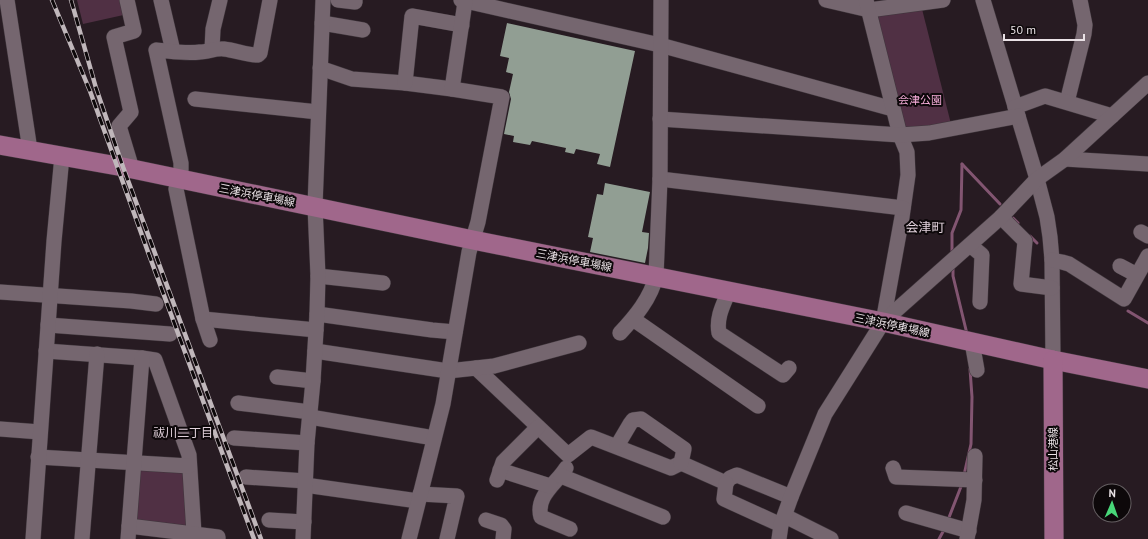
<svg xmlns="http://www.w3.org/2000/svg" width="1148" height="539" font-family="'PT Sans','Noto Sans JP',sans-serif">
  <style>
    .green { fill: #503044 }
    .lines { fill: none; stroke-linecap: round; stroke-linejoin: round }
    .stream { stroke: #825571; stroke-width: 3 }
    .building { fill: #919e93 }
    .minor-casing { stroke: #3f363c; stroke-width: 16 }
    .major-casing { stroke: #3f363c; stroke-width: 20 }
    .minor { stroke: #75666f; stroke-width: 15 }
    .major { stroke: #a0678b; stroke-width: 19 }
    .rail-casing { stroke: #c0b7bb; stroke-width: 4.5 }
    .rail { stroke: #0d080a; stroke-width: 3; stroke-dasharray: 9; stroke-linecap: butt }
    .labels { text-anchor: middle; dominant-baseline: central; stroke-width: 4; stroke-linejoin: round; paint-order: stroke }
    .park-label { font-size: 11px; fill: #f6add9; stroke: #0d080a }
    .street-label { font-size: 11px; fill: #eae2e6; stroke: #0d080a }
    .neighbourhood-label { font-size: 12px; fill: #e1d1db; stroke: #0d080a }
    .quarter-label { font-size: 13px; fill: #e1d1db; stroke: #0d080a }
  </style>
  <rect width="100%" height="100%" fill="#271b22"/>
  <g class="green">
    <polygon points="77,0 124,0 128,14 83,24"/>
    <polygon points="922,9 951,124 902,132 876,14"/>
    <polygon points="137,465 186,468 191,530 131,523"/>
  </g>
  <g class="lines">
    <g class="stream">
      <polyline points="962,164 1000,204"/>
      <polyline points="1013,218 1018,223"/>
      <polyline points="1030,236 1037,243"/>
      <polyline points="952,254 952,233 961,210 962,164"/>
      <polyline points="953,267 953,276 967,334"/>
      <polyline points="1128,311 1148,323"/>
      <polyline points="964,475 971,444 972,397 970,369"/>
      <polyline points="948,520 962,484"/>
      <polyline points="939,539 945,528"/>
    </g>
  </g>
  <g class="building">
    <polygon points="507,23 635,51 610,167 597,164 600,154 576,149 574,154 565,152 566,148 532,141 530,145 513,142 514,136 504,134 511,99 509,92 513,74 506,72 509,58 500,56"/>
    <polygon points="605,183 650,192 642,232 649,233 648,248 645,263 590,252 593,238 588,237 597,194 603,195"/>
  </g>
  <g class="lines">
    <g class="minor-casing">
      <g id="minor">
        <polyline points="7,0 30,150"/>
        <polyline points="127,0 134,31 114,37 131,112 119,126 132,169"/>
        <polyline points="161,0 173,51"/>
        <polyline points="338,0 355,2 355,0"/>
        <polyline points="461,0 660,45 893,109"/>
        <polyline points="826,0 869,10 943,0"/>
        <polyline points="866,0 900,135 907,152 908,175 902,217 883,322"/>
        <polyline points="983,0 1037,179 1047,217 1050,237 1052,260 1053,360"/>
        <polyline points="322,23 363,30"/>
        <polyline points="212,49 213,29 220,0"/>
        <polyline points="320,68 352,79 405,83 452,89"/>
        <polyline points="405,83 412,16 462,25"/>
        <polyline points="195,99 318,112"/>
        <polyline points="1067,102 1084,34 1085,25 1080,0"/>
        <polyline points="1015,107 1045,96 1112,116"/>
        <polyline points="660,119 900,135 929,133 1018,116"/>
        <polyline points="1065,159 1148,164"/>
        <polyline points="660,179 903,208"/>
        <polyline points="1001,217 1025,241 1021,284 1052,288"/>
        <polyline points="1141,232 1148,236"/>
        <polyline points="970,245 982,255 980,302"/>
        <polyline points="1052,260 1062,262 1069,264 1124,299 1148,256"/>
        <polyline points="1120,266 1137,275"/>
        <polyline points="318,276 383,283"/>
        <path d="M729 291C723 305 716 318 719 333L783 375 789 368"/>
        <polyline points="0,292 131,301 156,304"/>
        <polyline points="317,314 432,330 455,332"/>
        <polyline points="203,319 316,330"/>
        <polyline points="633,319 758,406"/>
        <polyline points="48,325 170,334"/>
        <path d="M620 333C635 317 651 298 656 276L660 179 661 0"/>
        <path d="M210 340 203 319 176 189 181 171V163L156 50C170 51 185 54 200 52 208 52 215 48 224 49 235 50 249 56 258 55L260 53 270 0"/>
        <polyline points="972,342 977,370"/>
        <polyline points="46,351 142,358 155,360 189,455 194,533"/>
        <polyline points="315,351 448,371 476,368 568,455 591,437 671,468 681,463 726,483 730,478 737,475 791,497"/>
        <polyline points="476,368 494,366 579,343"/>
        <polyline points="277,377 313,381"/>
        <polyline points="238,403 310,412"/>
        <polyline points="310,417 434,438"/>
        <polyline points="0,429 40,432"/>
        <polyline points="234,438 307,443"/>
        <polyline points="617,446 630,424 633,420 641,419 684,449 681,463"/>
        <polyline points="38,457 189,466"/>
        <path d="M566 468C557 483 535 496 541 517L570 529"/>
        <polyline points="893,468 896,477 975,480"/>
        <polyline points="500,470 550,486"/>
        <polyline points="561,476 663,517"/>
        <polyline points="246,477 306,481"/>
        <polyline points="497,480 503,462 538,427"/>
        <polyline points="726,483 724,499 781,525"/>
        <polyline points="305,485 418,501"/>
        <polyline points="420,494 457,496 447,539"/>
        <polyline points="906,513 969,531"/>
        <polyline points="785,516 831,539"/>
        <polyline points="269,520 304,522"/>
        <polyline points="486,520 501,525 504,529 503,539"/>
        <polyline points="129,526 218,537 218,539"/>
        <polyline points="33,539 54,241 62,156"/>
        <polyline points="82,539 97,354"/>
        <polyline points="128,539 142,358"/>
        <polyline points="303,539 307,443 313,381 317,314 318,276 315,206 323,0"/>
        <polyline points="409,539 443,404 469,252 478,222 502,97 452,89 465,2"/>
        <polyline points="779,539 781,525 791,497 825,414 883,322 1001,217 1037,179 1065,159 1148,83"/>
        <polyline points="967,539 974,500 975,456"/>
      </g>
    </g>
    <g class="major-casing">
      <g id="major">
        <polyline points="0,145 123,167 473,240 883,322 1053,360 1148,379"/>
        <polyline points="1053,360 1054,539"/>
      </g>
    </g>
    <use href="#minor" class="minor"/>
    <use href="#major" class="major"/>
    <g class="rail-casing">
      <g id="rail">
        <polyline points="52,0 90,91 148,252 254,539"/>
        <polyline points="71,0 96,88 123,167 261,539"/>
      </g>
    </g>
    <use href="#rail" class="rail"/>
  </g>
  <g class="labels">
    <g class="park-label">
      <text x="920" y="100">会津公園</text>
    </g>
    <g class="street-label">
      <text transform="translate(257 195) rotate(11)">三津浜停車場線</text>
      <text transform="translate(574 260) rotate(11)">三津浜停車場線</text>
      <text transform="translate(892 325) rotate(12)">三津浜停車場線</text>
      <text transform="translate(1053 449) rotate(-90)">松山港線</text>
    </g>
    <g class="neighbourhood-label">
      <text x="183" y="432">祓川二丁目</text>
    </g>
    <g class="quarter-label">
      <text x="925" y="227">会津町</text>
    </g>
  </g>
  <g transform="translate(1112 503) rotate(2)"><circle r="19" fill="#0d080a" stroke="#655f62"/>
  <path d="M0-3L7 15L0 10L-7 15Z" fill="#48d779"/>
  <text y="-6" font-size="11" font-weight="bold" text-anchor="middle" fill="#eae2e6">N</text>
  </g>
  <path d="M1004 34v6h80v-6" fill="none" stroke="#eae2e6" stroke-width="2"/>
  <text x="1010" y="34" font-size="12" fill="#eae2e6" stroke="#0d080a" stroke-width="3" paint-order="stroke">50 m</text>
</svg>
